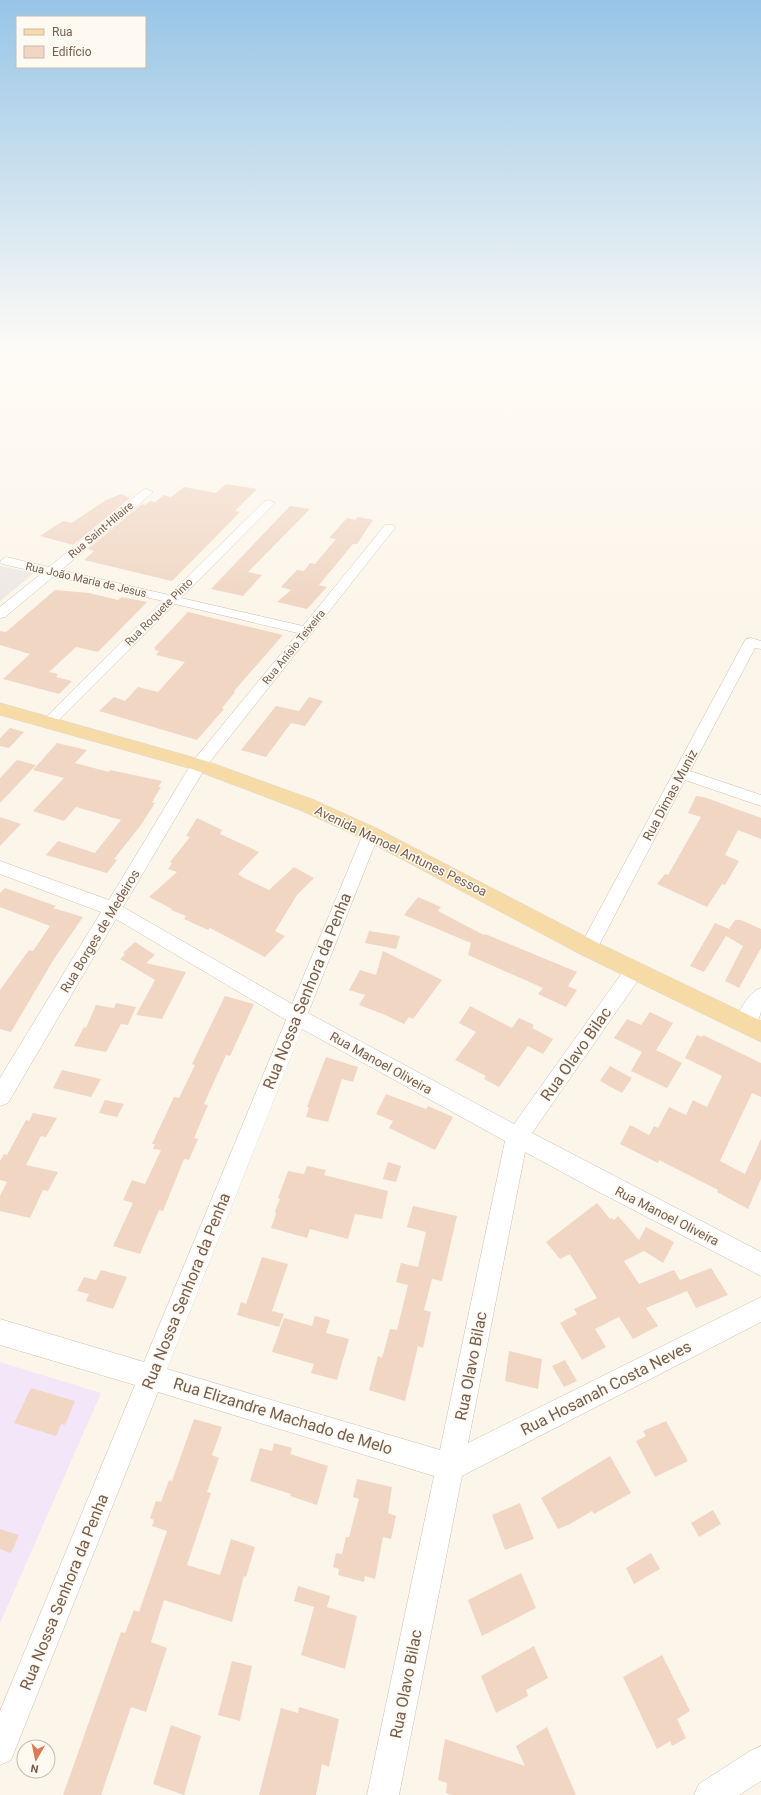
<svg xmlns="http://www.w3.org/2000/svg" width="761" height="1795" font-family="Roboto,sans-serif">
  <style>
    .industrial { fill: #ede8e3 }
    .education { fill: #f3e6f8 }
    .building { fill: #f0d6c3 }
    .lines { fill: none; stroke-linecap: round; stroke-linejoin: round }
    .minor-casing { stroke: #cebeb0; stroke-width: 1 }
    .major-casing { stroke: #dbd5d1; stroke-width: 1 }
    .minor { fill: #fff; fill-rule: evenodd }
    .major { fill: #f7dba6; fill-rule: evenodd }
    .labels { text-anchor: middle; dominant-baseline: central; stroke-width: 3; stroke-linejoin: round; paint-order: stroke }
    .far-street-label { font-size: 11px; fill: #765e4e; stroke: #fef9f1 }
    .street-label { font-size: 13px; fill: #765e4e; stroke: #fef9f1 }
    .near-street-label { font-size: 16px; fill: #765e4e; stroke: #fef9f1 }
  </style>
  <rect width="100%" height="100%" fill="#fcf6ea"/>
  <polygon class="industrial" points="0,566 34,573 0,601"/>
  <polygon class="education" points="0,1362 101,1393 0,1623"/>
  <g class="building">
    <polygon points="226,484 257,489 235,511 240,512 172,581 84,560 94,551 88,549 142,504 145,505 150,501 155,502 164,495 171,497 184,487 216,493"/>
    <polygon points="121,494 130,498 73,545 40,536 63,521 72,523 106,500"/>
    <polygon points="290,506 310,509 248,572 262,575 243,596 211,589"/>
    <polygon points="358,517 373,520 357,544 353,544 319,585 327,587 307,609 277,602 291,590 281,587 297,570 304,571 310,563 315,564 336,539 329,538 347,518 355,520"/>
    <polygon points="55,590 89,593 118,600 122,597 147,602 98,652 76,647 49,672 58,674 56,677 72,681 59,694 3,679 30,654 0,645 0,631 6,632"/>
    <polygon points="188,612 283,635 234,691 235,692 222,708 224,709 197,740 99,711 114,697 125,701 138,687 158,692 185,662 156,655 159,651 154,650 156,649 154,648"/>
    <polygon points="309,697 323,701 305,726 291,723 266,757 241,750 276,706 299,711"/>
    <polygon points="10,728 24,732 9,748 0,746 0,738"/>
    <polygon points="57,743 87,750 75,763 109,772 110,770 162,781 158,787 161,787 152,802 155,803 141,825 114,859 117,860 107,873 46,855 58,841 95,853 121,820 76,807 64,821 33,811 64,778 33,770"/>
    <polygon points="17,760 36,765 0,803 0,778"/>
    <polygon points="696,796 704,797 761,818 761,839 738,830 725,855 739,861 725,885 722,884 707,907 657,884 665,874 668,875 701,817 688,813"/>
    <polygon points="0,817 21,824 0,846"/>
    <polygon points="197,818 222,830 220,834 259,852 238,874 244,878 269,890 294,867 314,878 297,895 275,931 285,936 265,957 210,928 208,930 184,919 186,916 171,910 172,909 149,897 177,872 168,869 172,863 170,862 190,837 186,836"/>
    <polygon points="5,888 56,906 53,908 83,917 54,959 11,1032 0,1029 0,990 29,950 33,951 50,926 0,907 0,893"/>
    <polygon points="418,897 441,907 438,911 484,935 485,934 577,972 568,986 577,990 566,1007 538,994 543,988 468,955 471,943 404,915"/>
    <polygon points="735,920 741,920 761,929 761,948 739,988 725,981 743,946 726,936 704,972 690,966 715,923 729,929"/>
    <polygon points="369,931 400,936 396,949 365,943"/>
    <polygon points="135,942 155,955 146,963 186,972 162,1019 136,1015 155,980 120,959 125,954 123,953"/>
    <polygon points="383,951 442,980 413,1019 409,1017 404,1024 383,1014 359,1005 365,995 349,990 360,970 376,975"/>
    <polygon points="225,996 254,1004 230,1056 226,1055 204,1104 208,1105 194,1138 198,1139 189,1160 184,1159 163,1211 159,1210 140,1254 113,1246 133,1203 123,1200 132,1180 145,1184 161,1150 153,1149 155,1144 152,1144 174,1097 179,1098 195,1065 192,1064"/>
    <polygon points="116,1003 136,1007 128,1025 121,1024 106,1052 74,1046 84,1027 86,1028 96,1005 114,1008"/>
    <polygon points="470,1006 512,1028 519,1018 534,1025 532,1028 553,1039 543,1054 528,1046 499,1087 484,1079 486,1076 455,1060 476,1032 459,1023"/>
    <polygon points="650,1012 673,1023 656,1050 682,1063 667,1088 631,1071 642,1052 614,1038 627,1019 641,1025"/>
    <polygon points="697,1035 702,1037 703,1035 761,1063 761,1097 752,1093 720,1161 745,1174 761,1139 761,1179 748,1209 717,1192 718,1190 659,1160 658,1163 620,1144 630,1125 649,1135 654,1126 658,1128 669,1107 686,1115 693,1100 707,1107 722,1076 685,1058"/>
    <polygon points="326,1057 358,1067 353,1082 342,1079 328,1122 306,1117 309,1107 307,1107"/>
    <polygon points="610,1066 632,1078 622,1093 600,1081"/>
    <polygon points="62,1070 101,1079 91,1097 53,1088"/>
    <polygon points="386,1094 426,1109 428,1106 453,1117 435,1150 389,1128 393,1121 376,1114"/>
    <polygon points="105,1100 124,1104 117,1117 99,1113"/>
    <polygon points="33,1113 57,1118 46,1137 41,1136 26,1165 58,1172 48,1191 43,1190 30,1218 0,1211 0,1196 7,1182 0,1180 0,1161 4,1154 7,1155 26,1120 29,1121"/>
    <polygon points="388,1162 401,1166 396,1182 383,1179"/>
    <polygon points="307,1166 326,1170 324,1175 388,1191 382,1219 355,1214 348,1239 310,1229 307,1238 271,1228 276,1214 275,1211 280,1199 278,1198 288,1171 304,1174"/>
    <polygon points="597,1203 610,1219 612,1218 614,1220 618,1216 639,1240 646,1227 674,1242 663,1263 644,1251 624,1261 639,1284 674,1270 680,1280 711,1268 728,1295 696,1308 687,1291 646,1308 658,1326 633,1339 619,1317 595,1329 606,1347 582,1360 560,1323 577,1314 574,1309 597,1298 570,1254 560,1259 546,1242"/>
    <polygon points="413,1206 457,1216 442,1281 432,1279 424,1310 431,1312 423,1348 418,1346 405,1401 369,1390 378,1356 382,1358 390,1329 397,1330 408,1285 396,1282 401,1263 418,1267 426,1232 407,1227"/>
    <polygon points="262,1257 288,1264 272,1311 284,1314 279,1327 237,1315 241,1302 246,1304"/>
    <polygon points="101,1270 127,1277 113,1309 86,1301 89,1294 77,1291 84,1277 96,1280"/>
    <polygon points="315,1316 330,1320 326,1333 349,1339 337,1380 311,1373 314,1364 272,1352 284,1318 312,1326"/>
    <polygon points="509,1351 542,1359 538,1389 505,1381"/>
    <polygon points="565,1360 577,1381 564,1387 552,1366"/>
    <polygon points="31,1388 75,1401 65,1425 61,1424 56,1436 14,1423"/>
    <polygon points="194,1419 222,1427 212,1455 219,1458 207,1492 211,1493 187,1565 220,1575 231,1539 255,1547 246,1577 244,1576 232,1622 164,1600 151,1642 167,1648 146,1712 131,1707 101,1795 63,1795 121,1632 125,1633 134,1610 139,1612 167,1531 152,1526 154,1520 150,1518 156,1501 161,1502 169,1480 172,1481"/>
    <polygon points="666,1421 688,1461 655,1477 636,1441 646,1436 643,1431"/>
    <polygon points="274,1443 292,1448 290,1454 328,1466 317,1505 290,1496 291,1494 250,1481 260,1448 272,1451"/>
    <polygon points="610,1456 631,1493 594,1514 592,1511 570,1524 558,1529 541,1498"/>
    <polygon points="357,1479 392,1487 388,1513 396,1516 391,1539 383,1537 375,1579 365,1576 364,1582 338,1575 339,1569 333,1567 336,1553 342,1554 346,1537 349,1537 359,1499 353,1497"/>
    <polygon points="520,1503 534,1539 505,1550 492,1515"/>
    <polygon points="713,1510 721,1524 699,1537 691,1523"/>
    <polygon points="0,1529 19,1535 11,1553 0,1549"/>
    <polygon points="651,1553 660,1569 634,1584 626,1568"/>
    <polygon points="521,1573 536,1608 482,1636 468,1600"/>
    <polygon points="298,1586 330,1596 327,1607 357,1616 345,1669 301,1655 314,1607 294,1601"/>
    <polygon points="534,1646 548,1678 526,1690 528,1696 496,1713 481,1676"/>
    <polygon points="662,1655 690,1711 677,1719 686,1738 672,1746 670,1741 657,1749 623,1677"/>
    <polygon points="232,1661 252,1666 240,1721 218,1715"/>
    <polygon points="299,1707 339,1719 329,1767 322,1764 316,1795 259,1795 281,1708 298,1713"/>
    <polygon points="171,1725 201,1736 184,1795 153,1784"/>
    <polygon points="547,1727 576,1795 452,1795 446,1793 447,1783 438,1780 445,1739 525,1766 516,1746"/>
  </g>
  <g class="lines">
    <g class="minor-casing">
      <g id="minor">
        <path d="M147 489 153 492 151 494 61 570 169 595 265 501 269 500 275 503 273 505 181 598 303 626 385 525H393L395 528 205 768 123 907 292 1004 363 834 365 830 371 828 377 830 379 834 308 1013 514 1124 627 966 634 964 641 966 644 971 641 976 532 1133 761 1252V1276L597 1191 525 1152 468 1443 761 1297V1322L462 1476 399 1795H367L434 1476 158 1392 11 1760 0 1765V1711L135 1385 0 1345V1319L144 1362 286 1020 116 919 8 1103 0 1106V1078L101 912 0 874V861L109 900 193 761 298 633 175 604 54 725H44L41 722 44 719 163 601 54 576 5 617 0 618V607L42 573 2 564 0 561 6 557 49 567 143 490ZM302 1029 505 1141 440 1450 167 1369Z"/>
        <polygon points="751,638 761,641 761,649 755,648 690,771 761,795 761,806 685,780 595,953 588,955 581,953 579,948 744,642 746,639"/>
        <path d="M761 988C761 995 761 1004 761 1011 759 1024 748 1034 736 1030L733 1024C739 1012 748 992 761 988Z"/>
        <polygon points="761,1746 761,1781 739,1795 694,1795 699,1784 750,1751"/>
      </g>
    </g>
    <g class="major-casing">
      <polygon id="major" points="0,703 206,761 314,800 378,829 596,942 761,1021 761,1042 580,954 364,839 300,810 192,769 0,715"/>
    </g>
    <use href="#minor" class="minor"/>
    <use href="#major" class="major"/>
  </g>
  <linearGradient id="sky" x2="0" y2="1"><stop stop-color="#97c5e7"/><stop offset="0.58" stop-color="#fefbf6"/><stop offset="1" stop-color="#fefbf6" stop-opacity="0"/></linearGradient>
  <rect width="761" height="603" fill="url(#sky)"/>
  <g class="labels">
    <g class="far-street-label">
      <text transform="translate(101 530) rotate(-40)">Rua Saint-Hilaire</text>
      <text transform="translate(86 580) rotate(13)">Rua João Maria de Jesus</text>
      <text transform="translate(159 612) rotate(-45)">Rua Roquete Pinto</text>
      <text transform="translate(294 647) rotate(-51)">Rua Anísio Teixeira</text>
    </g>
    <g class="street-label">
      <text transform="translate(670 795) rotate(-62)">Rua Dimas Muniz</text>
      <text transform="translate(401 851) rotate(26)">Avenida Manoel Antunes Pessoa</text>
      <text transform="translate(100 931) rotate(-59)">Rua Borges de Medeiros</text>
      <text transform="translate(381 1063) rotate(29)">Rua Manoel Oliveira</text>
      <text transform="translate(667 1216) rotate(27)">Rua Manoel Oliveira</text>
    </g>
    <g class="near-street-label">
      <text transform="translate(307 991) rotate(-68)">Rua Nossa Senhora da Penha</text>
      <text transform="translate(576 1054) rotate(-55)">Rua Olavo Bilac</text>
      <text transform="translate(186 1291) rotate(-68)">Rua Nossa Senhora da Penha</text>
      <text transform="translate(471 1366) rotate(-79)">Rua Olavo Bilac</text>
      <text transform="translate(606 1388) rotate(-27)">Rua Hosanah Costa Neves</text>
      <text transform="translate(283 1416) rotate(17)">Rua Elizandre Machado de Melo</text>
      <text transform="translate(64 1592) rotate(-68)">Rua Nossa Senhora da Penha</text>
      <text transform="translate(406 1684) rotate(-79)">Rua Olavo Bilac</text>
    </g>
  </g>
  <rect x="16" y="16" width="130" height="52" fill="#fef9f1" stroke="#c8bbb0"/>
  <rect x="24" y="29" width="20" height="6" fill="#f7dba6" stroke="#c8bbb0"/>
  <text x="52" y="36" font-size="12" fill="#765e4e">Rua</text>
  <rect x="24" y="46" width="20" height="12" fill="#f0d6c3" stroke="#c8bbb0"/>
  <text x="52" y="56" font-size="12" fill="#765e4e">Edifício</text>
  <g transform="translate(36 1759) rotate(189)"><circle r="19" fill="#fef9f1" stroke="#c8bbb0"/>
  <path d="M0-3L7 15L0 10L-7 15Z" fill="#df7956"/>
  <text y="-6" font-size="11" font-weight="bold" text-anchor="middle" fill="#765e4e">N</text>
  </g>
</svg>
